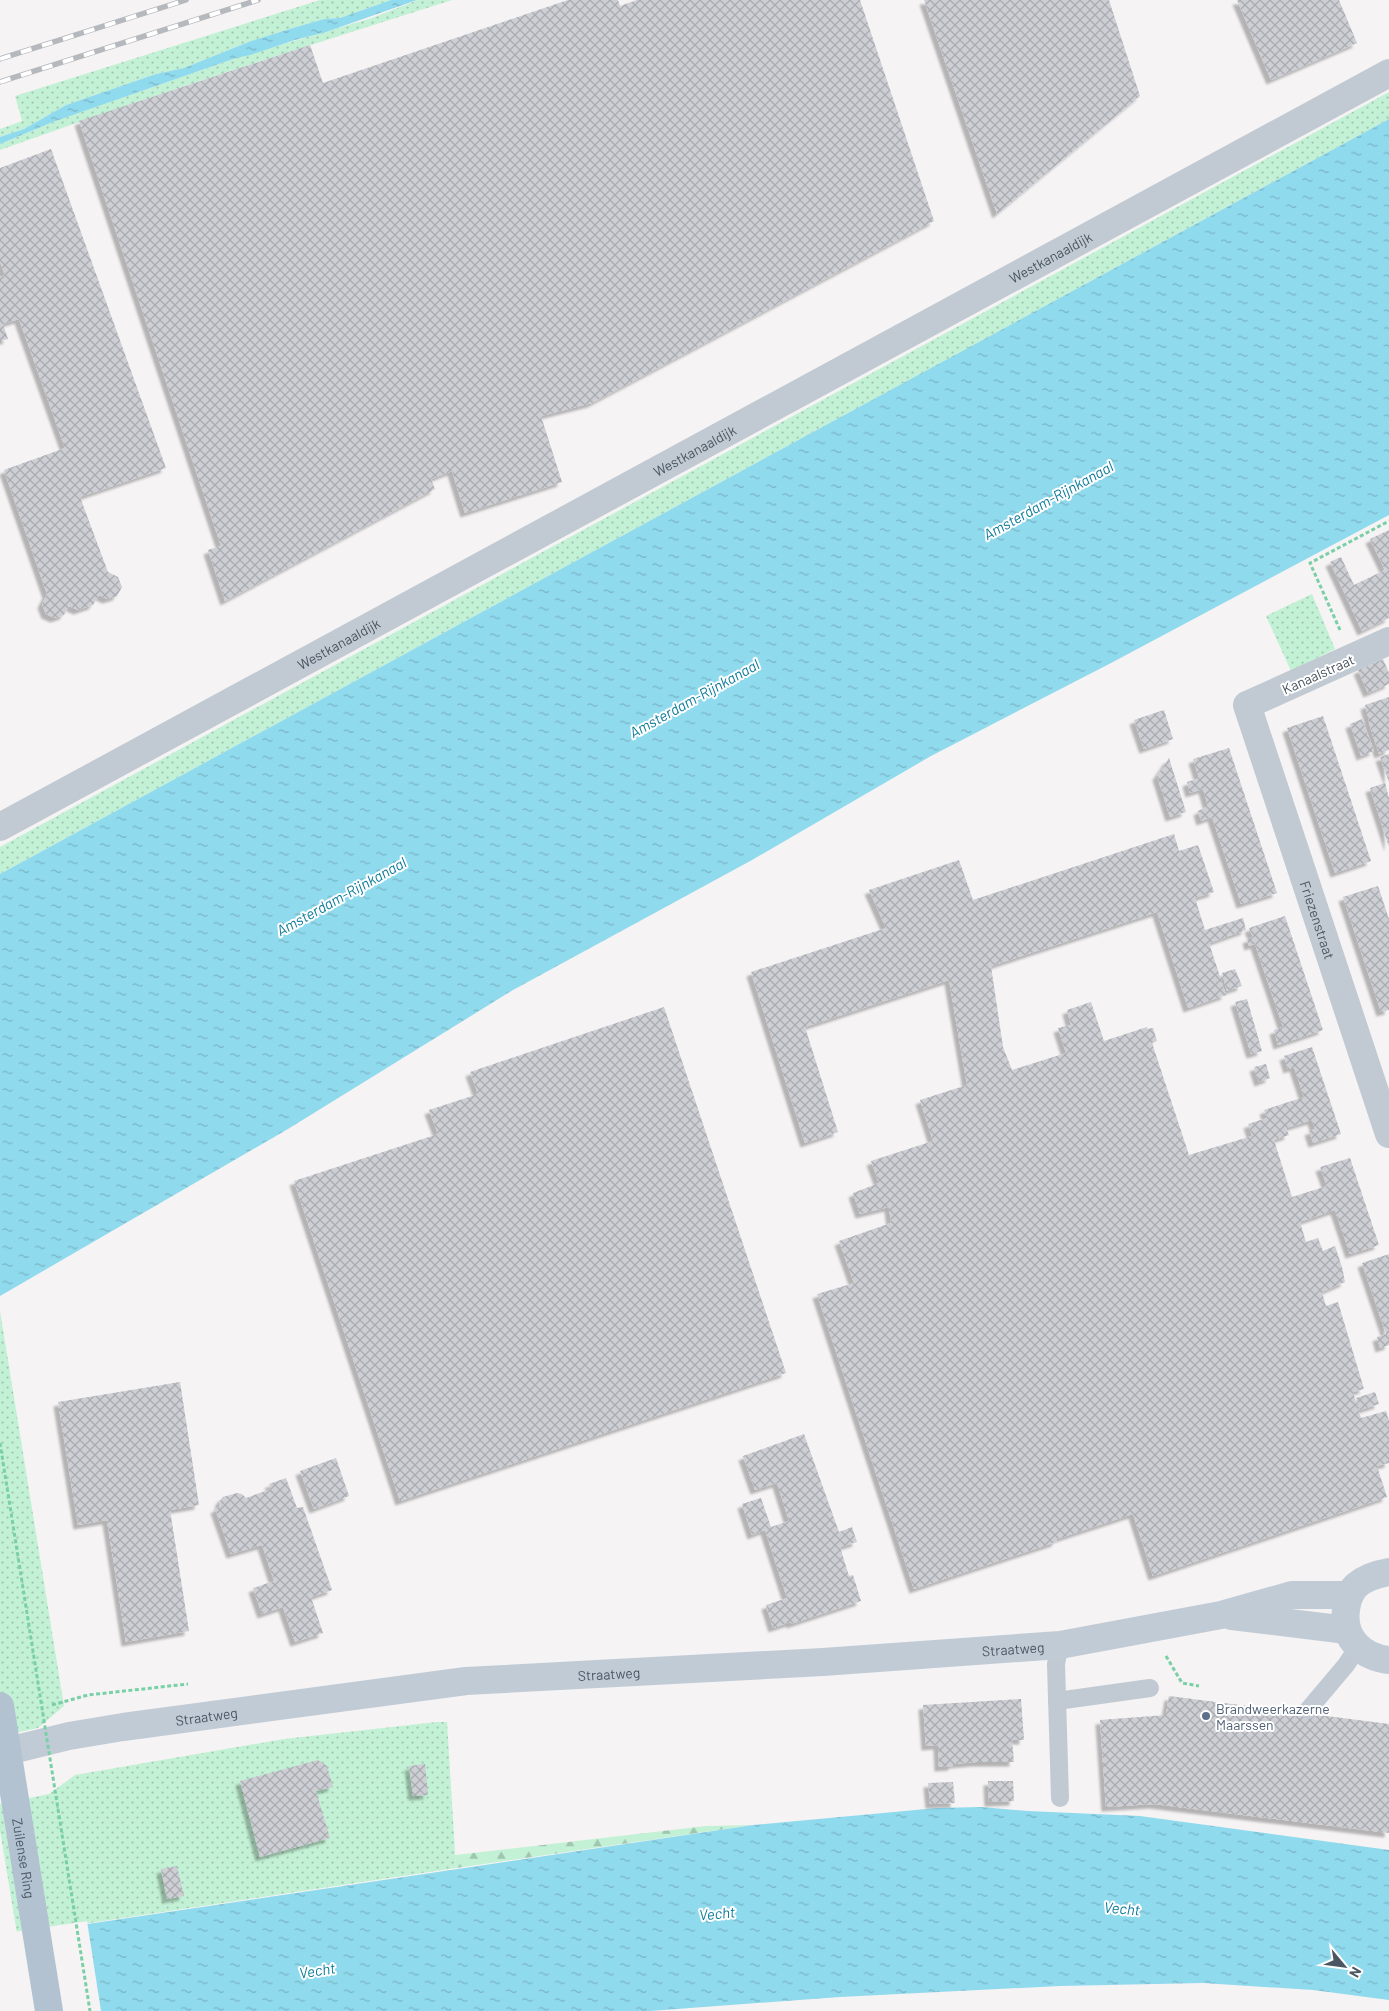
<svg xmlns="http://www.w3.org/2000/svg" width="1389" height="2011" font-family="Barlow,sans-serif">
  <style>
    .green { fill: url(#green-dots) }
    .forest { fill: url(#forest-firs) }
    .water { fill: url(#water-ripples) }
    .pier { fill: #f5f3f3 }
    .building { fill: url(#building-cross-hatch); filter: url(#shadow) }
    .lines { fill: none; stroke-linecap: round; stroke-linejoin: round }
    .path { stroke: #7ad0a6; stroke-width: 3; stroke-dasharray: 4 2.5; stroke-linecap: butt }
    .service { stroke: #c1cad2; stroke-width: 18 }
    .minor { stroke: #c1cad2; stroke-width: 28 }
    .secondary { stroke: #c1cbd6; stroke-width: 28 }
    .rail-casing { stroke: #b5b8bd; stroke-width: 5.5 }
    .rail { stroke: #fff; stroke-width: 4; stroke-dasharray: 11; stroke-linecap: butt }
    .path-bridge { stroke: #7ad0a6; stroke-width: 3; stroke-dasharray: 4 2.5; stroke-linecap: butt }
    .primary-bridge { stroke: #b3c2d1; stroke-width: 28 }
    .service-dot { fill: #5c6f8a; stroke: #fff; stroke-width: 2 }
    .labels { text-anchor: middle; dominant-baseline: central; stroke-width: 4; stroke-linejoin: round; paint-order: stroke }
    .street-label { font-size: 14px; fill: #4a5661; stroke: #fff }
    .service-label { font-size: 14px; fill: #4e5e75; stroke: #fff; text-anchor: start }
    .water-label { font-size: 15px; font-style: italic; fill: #0c7c9b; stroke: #fff }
  </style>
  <defs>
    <pattern id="green-dots" width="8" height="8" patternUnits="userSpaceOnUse" patternTransform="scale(1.25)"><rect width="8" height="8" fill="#c3f1d5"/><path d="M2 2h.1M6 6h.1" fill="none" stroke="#a0c6b0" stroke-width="1.8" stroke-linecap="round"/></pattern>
    <pattern id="forest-firs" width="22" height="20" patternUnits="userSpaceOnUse" patternTransform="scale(1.25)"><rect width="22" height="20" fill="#c3f1d5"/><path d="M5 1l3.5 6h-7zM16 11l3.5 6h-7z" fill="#a0c6b0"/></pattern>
    <pattern id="water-ripples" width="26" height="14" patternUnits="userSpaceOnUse" patternTransform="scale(1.25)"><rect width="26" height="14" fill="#90daee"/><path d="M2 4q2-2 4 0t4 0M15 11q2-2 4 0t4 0" fill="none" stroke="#78b4c4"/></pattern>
    <pattern id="building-cross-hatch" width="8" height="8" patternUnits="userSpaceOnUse" patternTransform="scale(1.25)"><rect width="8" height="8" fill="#cdcfd5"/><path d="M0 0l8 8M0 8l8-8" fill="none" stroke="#a8abb0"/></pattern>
    <filter id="shadow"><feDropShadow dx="-4.5" dy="4.5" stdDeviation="1" flood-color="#0004"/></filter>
  </defs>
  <rect width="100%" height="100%" fill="#f5f3f3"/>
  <g class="green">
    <polygon points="320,0 391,0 340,18 324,19 293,28 251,41 184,68 156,74 66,105 24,129 0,137 0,129 22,121 15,96"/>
    <path d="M418 0H452C301 48 149 96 0 150V144L53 122 236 58 372 18Z"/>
    <polygon points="1389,92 1389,119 0,874 0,847"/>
    <polygon points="1312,594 1335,649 1291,671 1266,616"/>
    <polygon points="0,1311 64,1706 38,1728 0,1736"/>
    <polygon points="437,1722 447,1722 456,1868 17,1934 0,1830 0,1804 49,1794 75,1775 284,1739"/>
  </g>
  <polygon class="forest" points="753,1825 456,1868 455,1855 706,1826"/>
  <g class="water">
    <polygon points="391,0 427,0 417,0 326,32 295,40 250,55 236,58 53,122 0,144 0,137 24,129 66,105 156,74 184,68 251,41 293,28 324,19 340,18"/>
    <polygon points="1389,119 1389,515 1111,663 931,756 752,860 513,990 288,1129 0,1296 0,874"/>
    <polygon points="981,1807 1028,1811 1140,1816 1389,1850 1389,2000 1313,1990 1203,1983 1060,1986 840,1997 650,2011 0,2011 0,1937 753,1825 937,1808"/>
  </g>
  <polygon class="pier" points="87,1921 101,2011 0,2011 0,1934"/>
  <g class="building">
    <polygon points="568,0 618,0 620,6 637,0 860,0 934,221 592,403 541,416 562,482 465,513 452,471 431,479 435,489 225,601 208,550 221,546 79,121 310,45 323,83"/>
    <polygon points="924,0 1109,0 1140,96 997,214"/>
    <polygon points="1237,0 1339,0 1357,43 1271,80"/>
    <polygon points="51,149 166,468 80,497 108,572 118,577 122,587 117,596 107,599 99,595 93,605 78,610 69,606 64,615 55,618 46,614 42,604 47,594 4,470 65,448 19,319 3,324 8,339 0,341 0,277 5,275 0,262 0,168"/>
    <polygon points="1389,530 1389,618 1362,631 1330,562 1341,557 1354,585 1385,570 1370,539"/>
    <polygon points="1383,659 1389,673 1389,684 1368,693 1358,670"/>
    <polygon points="1389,697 1389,750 1379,754 1368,720 1369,720 1365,705"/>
    <polygon points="1164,710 1173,739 1144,749 1134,720"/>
    <polygon points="1323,716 1371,861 1335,873 1287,728"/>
    <polygon points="1362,719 1374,751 1361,756 1350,724"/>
    <polygon points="1229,748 1277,893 1241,904 1212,817 1201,821 1198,811 1208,806 1203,789 1190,793 1187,782 1199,778 1193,759"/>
    <polygon points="1389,754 1389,782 1380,757"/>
    <polygon points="1169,758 1186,812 1170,817 1157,776"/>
    <polygon points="1385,783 1389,798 1389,847 1370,788"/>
    <polygon points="1174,834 1179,851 1198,845 1214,892 1195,898 1205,930 1243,918 1246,930 1209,943 1226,995 1188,1008 1157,912 991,966 1003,1047 1012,1070 1066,1053 1058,1028 1071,1025 1067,1010 1091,1002 1104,1041 1147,1027 1147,1029 1153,1028 1157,1041 1152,1043 1189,1155 1252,1136 1248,1124 1267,1118 1264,1110 1304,1097 1294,1067 1288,1069 1284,1056 1312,1047 1341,1134 1313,1143 1309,1131 1315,1129 1312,1120 1286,1128 1289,1135 1274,1140 1292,1197 1327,1186 1320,1167 1350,1158 1379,1245 1350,1254 1335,1210 1300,1222 1306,1242 1318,1238 1323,1251 1335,1246 1342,1267 1345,1282 1322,1292 1326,1306 1338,1302 1364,1389 1353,1392 1361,1418 1386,1411 1389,1421 1389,1463 1377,1466 1387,1497 1153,1576 1133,1514 1057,1539 1056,1542 914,1589 817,1294 854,1283 839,1241 891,1223 889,1207 860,1214 853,1193 879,1183 871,1161 933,1141 920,1100 967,1085 949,980 805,1027 838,1132 805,1143 751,972 886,928 869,890 959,860 973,900"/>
    <polygon points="1378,886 1389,919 1389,1010 1381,1012 1343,897"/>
    <polygon points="1285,916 1323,1030 1278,1045 1274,1030 1283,1027 1255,944 1249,946 1247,939 1253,937 1249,928"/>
    <polygon points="1235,969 1242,986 1227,991 1222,973"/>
    <polygon points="1247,999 1262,1051 1251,1054 1235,1002"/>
    <polygon points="664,1007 786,1373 400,1501 294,1181 438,1134 429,1110 478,1094 470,1072"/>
    <polygon points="1266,1064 1270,1078 1259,1082 1254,1067"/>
    <polygon points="1389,1254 1389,1345 1380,1348 1377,1337 1386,1334 1362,1263"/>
    <polygon points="180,1382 199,1505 170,1510 189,1631 126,1642 107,1520 78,1525 58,1402"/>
    <polygon points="1375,1392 1379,1404 1360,1410 1356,1398"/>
    <polygon points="804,1434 839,1532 852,1527 857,1542 840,1547 849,1576 853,1575 861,1601 791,1624 791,1622 773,1628 766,1605 787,1598 765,1530 752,1535 742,1504 761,1498 771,1527 789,1521 777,1483 755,1490 743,1456"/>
    <polygon points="336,1458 349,1496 314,1509 300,1471"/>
    <polygon points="286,1478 297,1508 303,1507 332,1590 311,1597 323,1633 295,1642 283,1607 262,1614 253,1588 274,1581 262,1545 231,1554 215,1509 219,1507 220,1501 223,1497 237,1493 242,1494 246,1498 271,1489 269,1484"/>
    <polygon points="1169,1696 1389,1724 1389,1833 1154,1804 1106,1807 1100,1720 1166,1715"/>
    <polygon points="1021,1699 1024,1740 1012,1740 1014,1762 976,1762 953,1764 953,1766 939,1767 938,1745 926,1746 923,1705"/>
    <polygon points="318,1760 327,1766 333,1787 316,1791 330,1838 260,1857 240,1781"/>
    <polygon points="425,1764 428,1795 413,1796 409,1766"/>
    <polygon points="988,1781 1013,1781 1014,1801 989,1802"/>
    <polygon points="953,1782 955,1803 930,1804 928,1783"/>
    <polygon points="177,1866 184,1896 167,1899 161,1869"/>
  </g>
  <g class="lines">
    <g class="path">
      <polyline points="1340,630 1310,563 1389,521"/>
      <polyline points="1166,1656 1182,1683 1199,1686"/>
      <polyline points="52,1705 88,1695 188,1684"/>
    </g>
    <g class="service">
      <polyline points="1060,1645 1056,1664 1060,1798"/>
      <polyline points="1057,1701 1150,1688"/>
      <polyline points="1308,1710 1346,1665 1358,1647"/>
    </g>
    <g class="minor">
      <path id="s1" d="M1389 641 1247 705 1389 1134"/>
      <path id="s2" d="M0 827 1389 73"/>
    </g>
    <g class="secondary">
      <path d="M1389 1572C1377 1574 1366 1577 1357 1585 1350 1591 1347 1601 1346 1610 1342 1638 1362 1657 1389 1660"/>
      <polyline points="1232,1616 1347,1630"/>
      <path id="s3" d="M0 1753 69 1736 123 1727 466 1681 823 1662 1060 1645 1221 1615 1292 1595H1350"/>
    </g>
    <g class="rail-casing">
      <g id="rail">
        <polyline points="0,59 186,0"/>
        <polyline points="0,82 258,0"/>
      </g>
    </g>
    <use href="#rail" class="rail"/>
    <polyline class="path-bridge" points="0,1443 90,2011"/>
    <path class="primary-bridge" id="s4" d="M0 1706 49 2011"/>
  </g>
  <circle class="service-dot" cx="1206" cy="1716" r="5"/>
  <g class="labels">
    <g class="street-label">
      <text stroke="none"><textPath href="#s2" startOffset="1195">Westkanaaldijk</textPath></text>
      <text stroke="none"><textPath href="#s2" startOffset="790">Westkanaaldijk</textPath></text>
      <text stroke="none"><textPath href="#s2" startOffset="385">Westkanaaldijk</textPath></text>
      <text transform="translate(1318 674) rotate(-24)">Kanaalstraat</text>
      <text stroke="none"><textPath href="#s1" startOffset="382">Friezenstraat</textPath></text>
      <text stroke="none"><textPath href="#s3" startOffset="1020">Straatweg</textPath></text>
      <text stroke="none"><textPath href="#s3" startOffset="615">Straatweg</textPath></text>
      <text stroke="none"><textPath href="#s3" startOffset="210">Straatweg</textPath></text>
      <text stroke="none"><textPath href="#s4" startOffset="154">Zuilense Ring</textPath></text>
    </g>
    <g class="service-label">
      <text x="1216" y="1708">Brandweerkazerne<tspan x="1216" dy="16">Maarssen</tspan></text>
    </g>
    <g class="water-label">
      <text transform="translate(1048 500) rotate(-29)">Amsterdam-Rijnkanaal</text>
      <text transform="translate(694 698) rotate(-29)">Amsterdam-Rijnkanaal</text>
      <text transform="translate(341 896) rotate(-29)">Amsterdam-Rijnkanaal</text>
      <text transform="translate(1122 1908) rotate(5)">Vecht</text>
      <text transform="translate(717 1913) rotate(-5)">Vecht</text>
      <text transform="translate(317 1970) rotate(-9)">Vecht</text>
    </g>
  </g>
  <g transform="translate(1344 1966) rotate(119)" stroke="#ffffff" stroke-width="4" paint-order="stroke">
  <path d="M0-4L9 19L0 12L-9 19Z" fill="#4a5661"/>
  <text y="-8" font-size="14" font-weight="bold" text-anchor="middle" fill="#4a5661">N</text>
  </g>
</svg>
